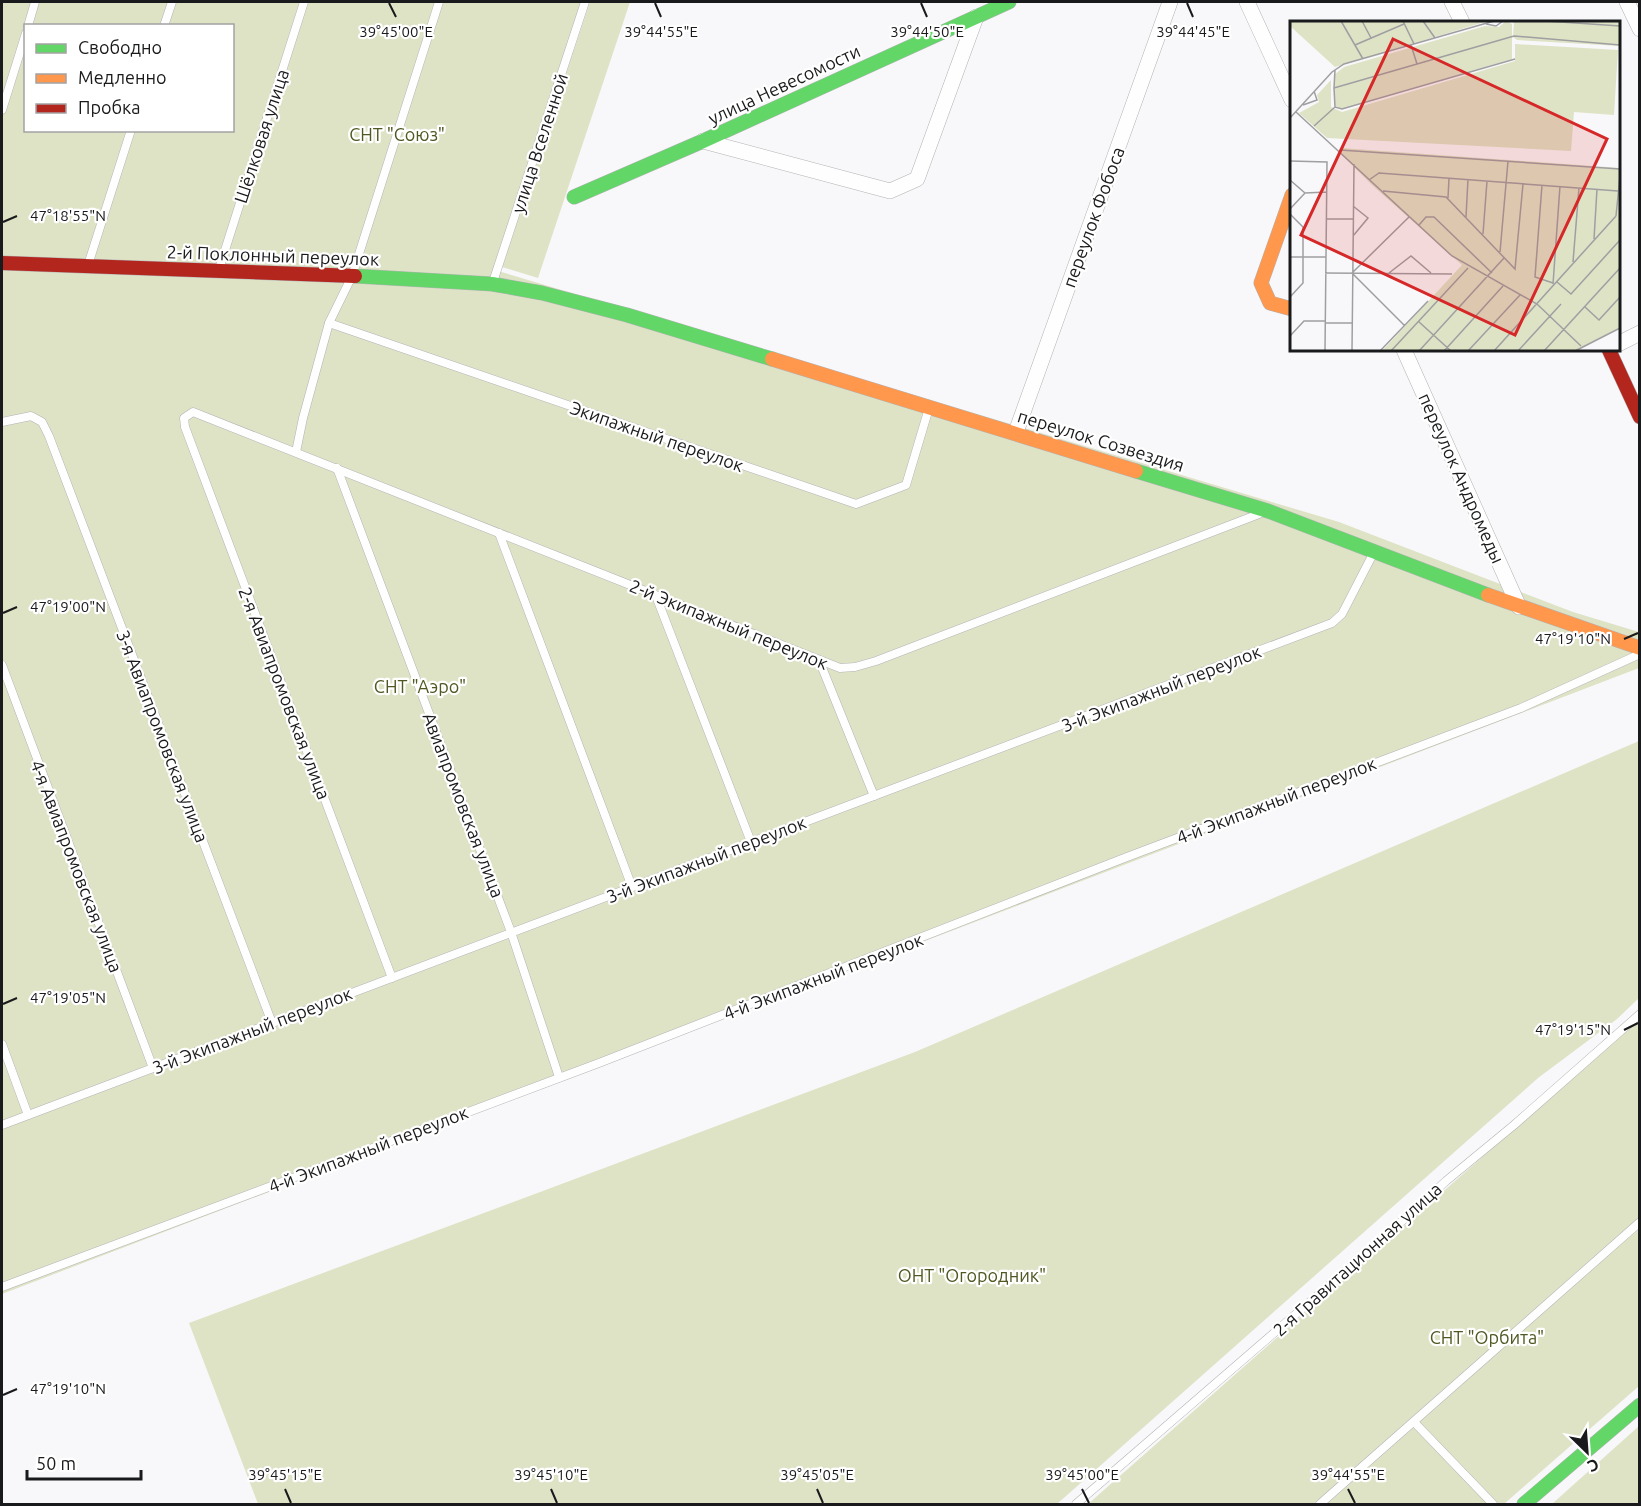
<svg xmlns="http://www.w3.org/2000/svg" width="1641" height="1506" font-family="Ubuntu,sans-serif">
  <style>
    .green { fill: #dee3c6; fill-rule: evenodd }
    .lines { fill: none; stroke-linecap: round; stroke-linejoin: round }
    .lane-casing { stroke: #b3b3b5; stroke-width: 9 }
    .street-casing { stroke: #b3b3b5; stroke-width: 16 }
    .fast-casing { stroke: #b3b3b5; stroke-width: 15 }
    .slow-casing { stroke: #b3b3b5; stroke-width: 15 }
    .jam-casing { stroke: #b3b3b5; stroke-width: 15 }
    .lane { stroke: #fefefe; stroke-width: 8 }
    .street { stroke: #fefefe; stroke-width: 15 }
    .fast { stroke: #63d668; stroke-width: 14 }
    .slow { stroke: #ff974d; stroke-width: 14 }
    .jam { stroke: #b3261e; stroke-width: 14 }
    .ticks { fill: none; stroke: #191a1b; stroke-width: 2 }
    .labels { text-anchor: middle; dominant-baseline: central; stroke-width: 4.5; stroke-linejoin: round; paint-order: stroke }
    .street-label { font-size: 18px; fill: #191a1b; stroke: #fff }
    .park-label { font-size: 18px; fill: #515822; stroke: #fff }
    .inset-road { fill: none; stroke: #9f9fa1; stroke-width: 1.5 }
    .view { fill: #d62828; fill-opacity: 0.15; stroke: #d62828; stroke-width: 3 }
    .inset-edge { fill: none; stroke: #191a1b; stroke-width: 3 }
    .ticks-label { font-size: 15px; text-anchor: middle; fill: #191a1b; stroke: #fff; stroke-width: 4.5; stroke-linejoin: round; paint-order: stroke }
  </style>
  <rect width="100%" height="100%" fill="#f8f8fa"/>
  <g class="green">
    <path d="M2 2H581L495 270 1339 522 1573 612 1639 632V668L2 1294ZM26 26H232V130H26Z"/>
    <polygon points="590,2 630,2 538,278 502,267"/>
    <polygon points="1639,741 1639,998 1617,1019 1538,1078 1057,1504 258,1504 189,1323 915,1052"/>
    <polygon points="1639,1019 1639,1386 1504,1504 1088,1504"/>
    <polygon points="1639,1426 1639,1504 1552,1504"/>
  </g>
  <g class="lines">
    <g class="lane-casing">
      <g id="lane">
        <polyline points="28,26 35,2"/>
        <polyline points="164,26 172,2"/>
        <polyline points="2,110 26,33"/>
        <polyline points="88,265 131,130"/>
        <polyline points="219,269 304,2"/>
        <polyline points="493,282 585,2"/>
        <polyline points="329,323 856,504 906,485 929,408"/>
        <polyline points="2,422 31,416 42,422 49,436 272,1023"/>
        <polyline points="296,452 303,418 329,323 352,276 439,2"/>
        <polyline points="337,468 511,932 559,1077"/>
        <polyline points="499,533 632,887"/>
        <polyline points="656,596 751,842"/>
        <polyline points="819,660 874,796"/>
        <polyline points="2,665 153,1068"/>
        <polyline points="392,978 185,427 184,418 193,412 840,668 855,667 876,661 1259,514"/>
        <polyline points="2,1044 28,1115"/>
        <polyline points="2,1125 1332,623 1342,614 1374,552"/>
        <polyline points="2,1287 599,1063 1127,857 1521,708 1640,654"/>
        <polyline points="1414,1422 1493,1504"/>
        <polyline points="1076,1504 1370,1250 1446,1181 1514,1125 1640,1014"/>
        <polyline points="1320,1504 1640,1222"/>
      </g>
    </g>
    <g class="street-casing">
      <g id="street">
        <polyline points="1247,2 1292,100"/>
        <polyline points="1452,2 1462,22"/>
        <polyline points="1627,2 1640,29"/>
        <polyline points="703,141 890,191 917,179 976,17"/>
        <polyline points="1618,344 1640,333"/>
        <polyline points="1404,350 1519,607"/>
        <polyline points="1016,432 1170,2"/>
      </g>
    </g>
    <g class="fast-casing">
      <g id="fast">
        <polyline points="574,197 703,141 1009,2"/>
        <polyline points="355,276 492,284 542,293 627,315 772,359"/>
        <polyline points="1136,471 1268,511 1488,595"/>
        <polyline points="1524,1504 1640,1405"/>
      </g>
    </g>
    <g class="slow-casing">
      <g id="slow">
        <polyline points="1292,195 1261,283 1270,303 1292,309"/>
        <polyline points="772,359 1136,471"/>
        <polyline points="1488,595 1640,648"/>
      </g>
    </g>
    <g class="jam-casing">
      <g id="jam">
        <polyline points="2,263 355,276"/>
        <polyline points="1609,350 1640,417"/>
      </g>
    </g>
    <use href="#lane" class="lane"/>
    <use href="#street" class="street"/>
    <use href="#fast" class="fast"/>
    <use href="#slow" class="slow"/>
    <use href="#jam" class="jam"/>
  </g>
  <path class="ticks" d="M389 3 396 17M655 3 661 17M921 3 927 17M1187 3 1193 17M3 222 17 216M3 613 17 607M1624 639 1638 633M3 1004 17 998M1624 1030 1638 1023M3 1395 17 1389M285 1489 291 1503M551 1489 557 1503M817 1489 823 1503M1082 1489 1089 1503M1348 1489 1355 1503"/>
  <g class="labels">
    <g class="street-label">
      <text transform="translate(784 84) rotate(-25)">улица Невесомости</text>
      <text transform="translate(261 136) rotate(-72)">Шёлковая улица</text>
      <text transform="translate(539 143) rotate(-72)">улица Вселенной</text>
      <text transform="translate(1093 217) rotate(-70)">переулок Фобоса</text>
      <text transform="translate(273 255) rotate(2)">2-й Поклонный переулок</text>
      <text transform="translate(657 436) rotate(19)">Экипажный переулок</text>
      <text transform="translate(1101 440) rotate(17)">переулок Созвездия</text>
      <text transform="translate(1462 478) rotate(66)">переулок Андромеды</text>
      <text transform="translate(729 624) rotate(22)">2-й Экипажный переулок</text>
      <text transform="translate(1161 688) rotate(-21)">3-й Экипажный переулок</text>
      <text transform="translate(285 693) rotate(69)">2-я Авиапромовская улица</text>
      <text transform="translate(163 736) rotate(69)">3-я Авиапромовская улица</text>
      <text transform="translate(1276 800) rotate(-21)">4-й Экипажный переулок</text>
      <text transform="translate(464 805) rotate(69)">Авиапромовская улица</text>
      <text transform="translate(706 859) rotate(-21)">3-й Экипажный переулок</text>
      <text transform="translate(77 866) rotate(69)">4-я Авиапромовская улица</text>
      <text transform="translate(823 976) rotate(-21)">4-й Экипажный переулок</text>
      <text transform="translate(252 1030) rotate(-21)">3-й Экипажный переулок</text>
      <text transform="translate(368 1149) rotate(-21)">4-й Экипажный переулок</text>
      <text transform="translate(1357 1259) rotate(-42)">2-я Гравитационная улица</text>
    </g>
    <g class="park-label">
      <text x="397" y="134">СНТ "Союз"</text>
      <text x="420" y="686">СНТ "Аэро"</text>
      <text x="972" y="1275">ОНТ "Огородник"</text>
      <text x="1487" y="1337">СНТ "Орбита"</text>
    </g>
  </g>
  <g transform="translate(1290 21)">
    <rect width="330" height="330" fill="#f8f8fa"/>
    <path d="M0 0H198L45 46 0 5ZM216 0 222 3V38L52 88 44 84V54L54 46 195 5 209 6ZM224 0H330V25L227 19 223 16ZM225 23 328 29 324 94 284 91 281 130 37 117 9 92 29 81 27 74 41 59V86L52 91 225 40ZM51 127 330 147V306L286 330H92L172 244 82 164 48 130Z" fill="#dee3c6"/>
    <path class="inset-road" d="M51 0 73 38M72 0 81 17M113 0 124 23M133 0 145 17M256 0 330 5M196 3 206 5 213 0M224 15 330 24M65 24 114 3M121 24 127 43M45 49 44 67 224 15M44 67 45 86M13 84 27 79 24 70M6 91 162 235 247 283 291 325M0 97 42 51 54 43 204 0M24 105 45 86 52 88 225 38M50 129 330 148M0 140 37 141 35 330M0 159 15 172 37 171M79 159 89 152 328 170M252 164 245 256 263 262M93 170 156 176 225 248 233 163M158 177 159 157M63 185 78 197 63 215M0 188 15 172M0 193 13 206V262L0 276M326 195 330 155M176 196 178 158M36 198H63M129 204 136 196H144L202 252M193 213 197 160M304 218 307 168M210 231 218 140M0 236H36M283 241 289 167M35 252 162 253M99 252 121 235 141 252M267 261 281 273 330 219M263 263 270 165M295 286 309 299 330 276M128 300 161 330M35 302H62M115 305 62 252 119 196M0 315 14 300H35M62 330 64 143M90 330 138 280M101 330 178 247M129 330 214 237M154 330 213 265M178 330 230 274M204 330 326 195M228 330 271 283M254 330 330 247M285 330 330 307"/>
    <path class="view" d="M103 18 317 118 225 314 11 214Z"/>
    <rect width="330" height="330" class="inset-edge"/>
  </g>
  <g class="ticks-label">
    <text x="396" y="37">39°45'00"E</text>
    <text x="661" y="37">39°44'55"E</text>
    <text x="927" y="37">39°44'50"E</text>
    <text x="1193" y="37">39°44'45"E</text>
    <text x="68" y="221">47°18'55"N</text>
    <text x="68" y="612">47°19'00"N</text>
    <text x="1573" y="644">47°19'10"N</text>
    <text x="68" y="1003">47°19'05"N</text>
    <text x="1573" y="1035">47°19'15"N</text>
    <text x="68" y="1394">47°19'10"N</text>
    <text x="285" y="1480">39°45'15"E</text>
    <text x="551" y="1480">39°45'10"E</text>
    <text x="817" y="1480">39°45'05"E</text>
    <text x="1082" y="1480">39°45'00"E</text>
    <text x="1348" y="1480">39°44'55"E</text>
  </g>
  <rect width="1641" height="1506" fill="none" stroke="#191a1b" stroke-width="6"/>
  <rect x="24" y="24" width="210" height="108" fill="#ffffff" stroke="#a3a3a4" stroke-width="1.5"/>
  <rect x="36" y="44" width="30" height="9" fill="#63d668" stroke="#a3a3a4" stroke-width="1.5"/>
  <text x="78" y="54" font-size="18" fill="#191a1b">Свободно</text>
  <rect x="36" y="74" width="30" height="9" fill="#ff974d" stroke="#a3a3a4" stroke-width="1.5"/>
  <text x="78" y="84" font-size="18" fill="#191a1b">Медленно</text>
  <rect x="36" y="104" width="30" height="9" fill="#b3261e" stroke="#a3a3a4" stroke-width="1.5"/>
  <text x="78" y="114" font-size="18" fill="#191a1b">Пробка</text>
  <g transform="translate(1587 1452) rotate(155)" stroke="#ffffff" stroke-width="4.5" paint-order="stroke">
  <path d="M0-4.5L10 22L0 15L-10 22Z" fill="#191a1b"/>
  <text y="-9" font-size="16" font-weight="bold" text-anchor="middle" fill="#191a1b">С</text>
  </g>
  <path d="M27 1470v9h114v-9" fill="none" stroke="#191a1b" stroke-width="3"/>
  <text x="36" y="1470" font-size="18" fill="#191a1b" stroke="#ffffff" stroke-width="4.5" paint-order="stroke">50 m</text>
</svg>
